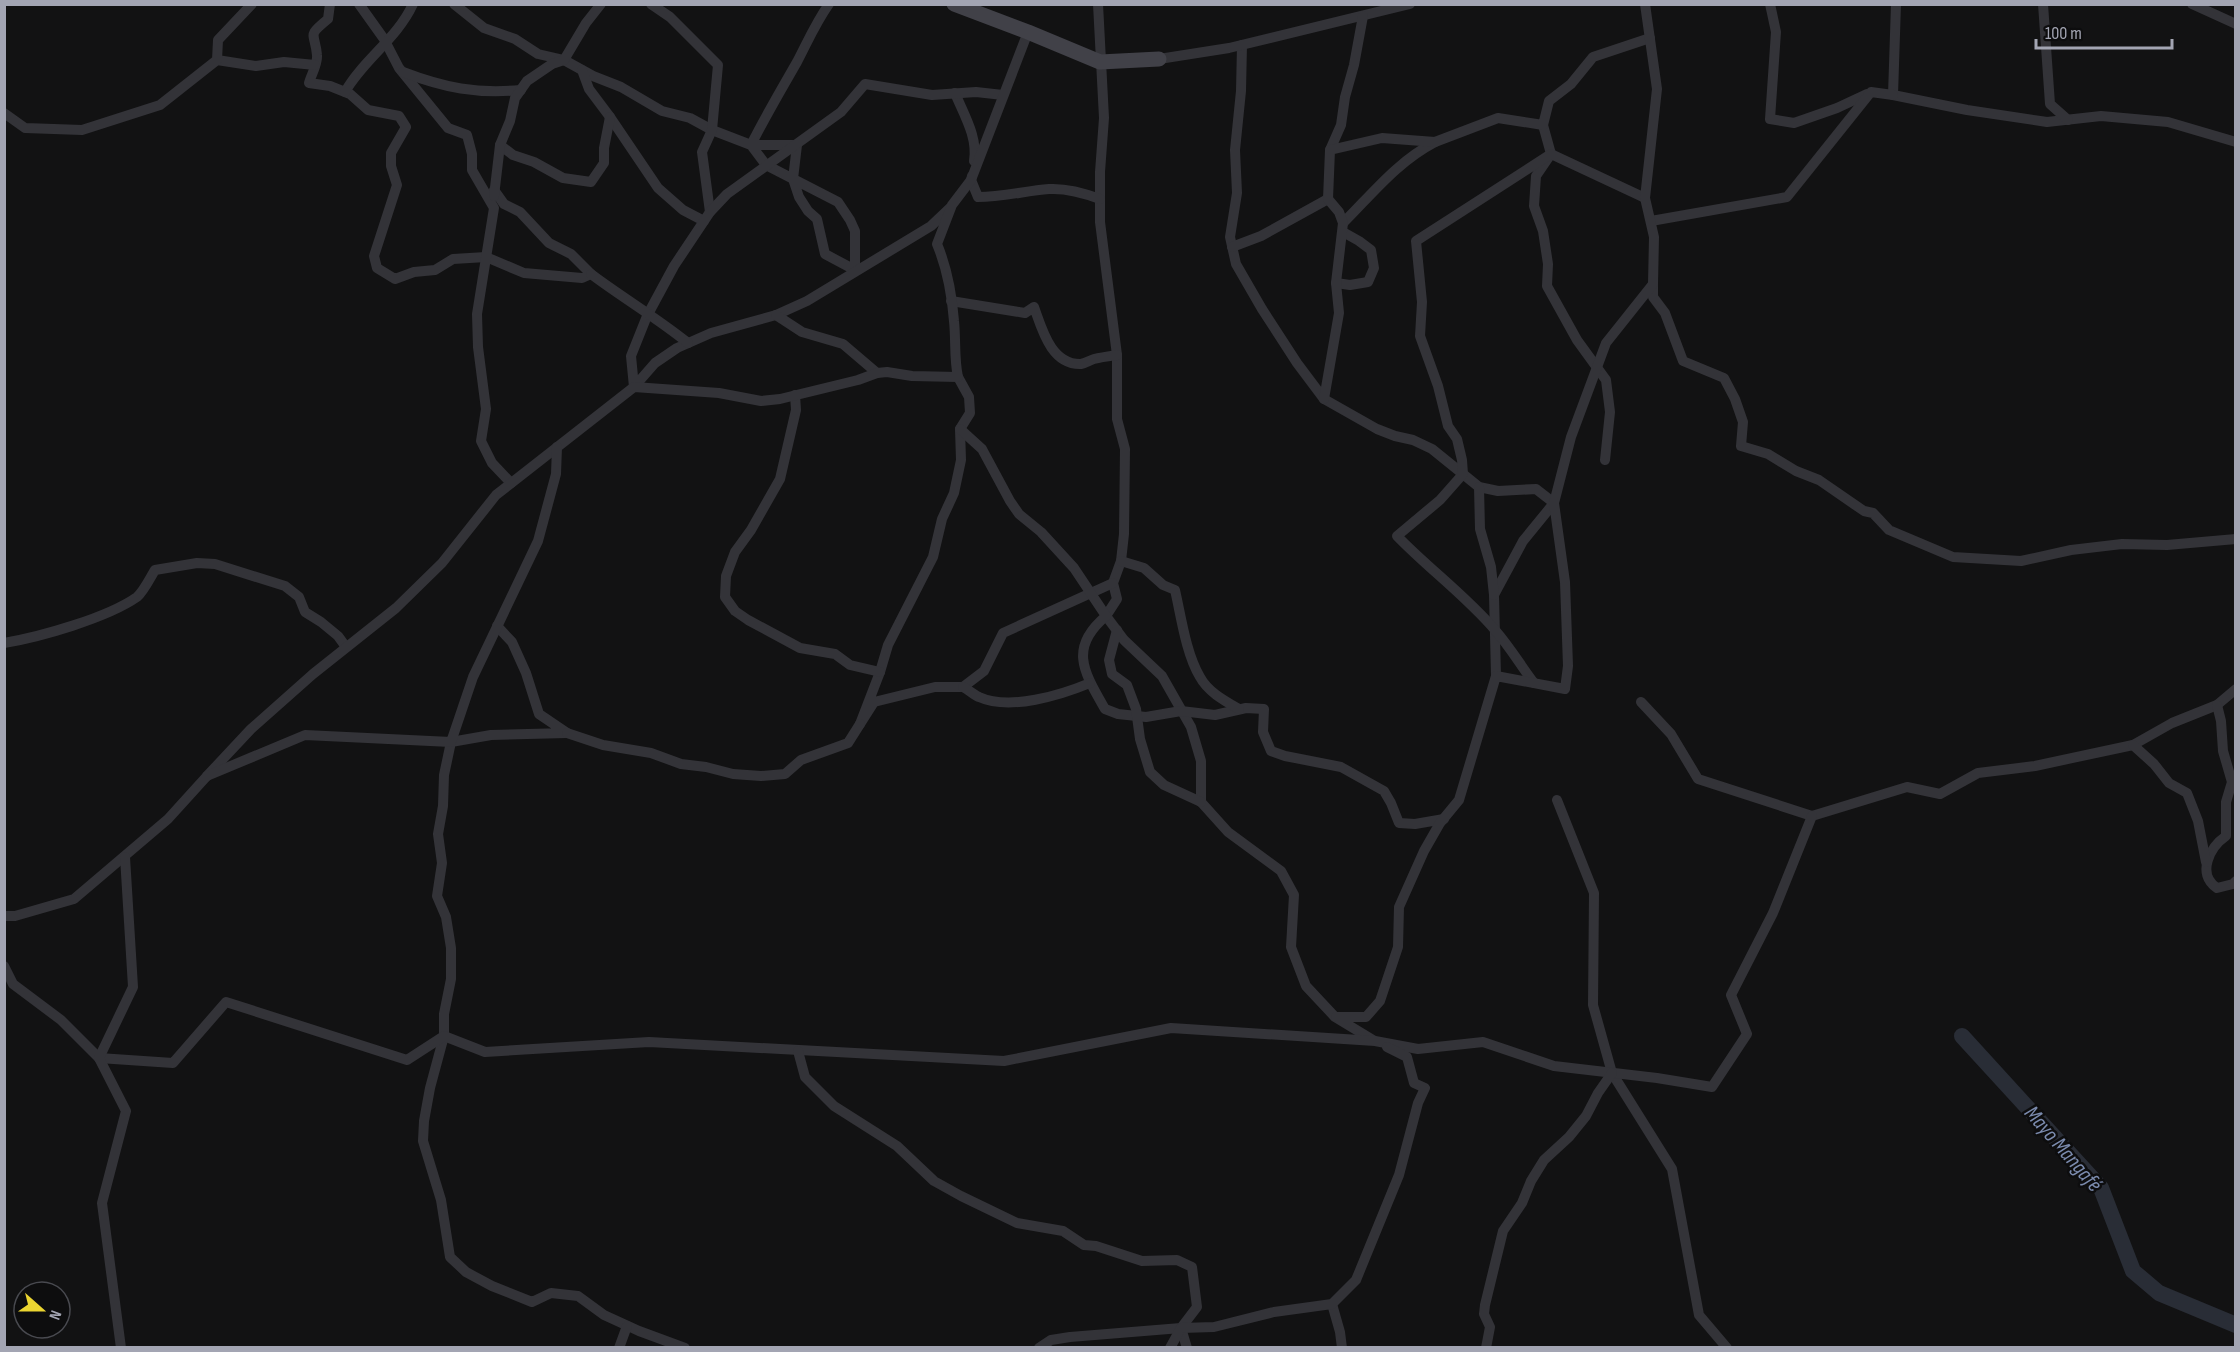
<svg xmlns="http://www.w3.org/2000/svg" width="2240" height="1352" font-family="'Sofia Sans Condensed',sans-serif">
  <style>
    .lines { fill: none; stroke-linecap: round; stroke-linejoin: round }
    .river { stroke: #292d36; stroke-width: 16 }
    .street { stroke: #333338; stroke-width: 10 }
    .secondary { stroke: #414148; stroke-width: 15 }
    .labels { text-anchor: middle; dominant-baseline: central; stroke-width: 5; stroke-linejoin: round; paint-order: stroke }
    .water-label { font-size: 22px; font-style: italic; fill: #7b8bae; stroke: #0d0d0e }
  </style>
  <rect width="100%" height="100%" fill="#121213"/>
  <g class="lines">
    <polyline class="river" points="1962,1036 2101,1188 2133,1271 2159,1293 2236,1325"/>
    <g class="street">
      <path d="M330 4 328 19C306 37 315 32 317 55 318 64 311 75 309 83L330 86 350 94 368 110 399 116 406 127 391 153V166L397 185 374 256 377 268 395 279 414 272 435 270 453 259 486 257 524 273 582 278 591 274 571 254 549 243 520 212 504 204 494 190"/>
      <polyline points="359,4 384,39 399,68 448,128 467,135 472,154 472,170 494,208 477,314 478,347 486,409 481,441 492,463 511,483"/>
      <path d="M454 4 484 28 515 39 538 54 564 60 593 76 621 87 662 111 690 118 712 130 751 145 766 165 838 202 850 220 855 231V270L825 254 817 219 808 211 799 197 793 179 797 145H751C765 117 781 90 797 62 808 41 815 24 829 4"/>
      <polyline points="651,4 670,17 718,65 712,130 702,152 710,212"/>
      <polyline points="1098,4 1104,118 1100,172 1100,222 1117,355 1117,419 1125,449 1124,534 1121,561 1113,583 1117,599 1106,616 1124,640 1162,676 1191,727 1201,761 1201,802 1228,832 1281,871 1294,895 1291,947 1306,986 1335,1017 1373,1040"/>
      <polyline points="1770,4 1776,32 1770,119 1794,123 1837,108 1867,94"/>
      <polyline points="1896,4 1893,95 1967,110 2047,122 2101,116 2168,122 2236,142"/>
      <polyline points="2043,4 2050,104 2068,120"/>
      <polyline points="2192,4 2236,24"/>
      <polyline points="1242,45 1241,91 1235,150 1237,193 1230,237 1236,264 1262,309 1297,363 1324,399 1377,429 1395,436 1413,440 1432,449 1479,487 1498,491 1536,489 1554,503 1523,541 1494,595 1496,676"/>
      <polyline points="1159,59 1229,48 1410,4"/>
      <polyline points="217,60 256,66 284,62 315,65"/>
      <polyline points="582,70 589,89 610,117 658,188 683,210 704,221"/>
      <path d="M403 72C445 88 476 94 521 90"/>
      <path d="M345 92C363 60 397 39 413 4"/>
      <path d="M955 93C964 115 978 137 974 161"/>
      <polyline points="4,113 25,128 82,130 160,105 217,60 218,40 252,4"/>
      <polyline points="1543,125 1551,154 1536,176 1534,206 1543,231 1548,264 1547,286 1577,340 1606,380 1610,412 1605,460"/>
      <polyline points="500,145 513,155 534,162 563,178 591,182 604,163 604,148 610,117"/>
      <polyline points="1330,150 1341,125 1345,97 1354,65 1363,16"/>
      <path d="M972 176 971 180 978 197C1002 197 1025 191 1049 189 1066 188 1084 193 1100 199"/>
      <polyline points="494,196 500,145 510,121 515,98 527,81 552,64 564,60 586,23 601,4"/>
      <polyline points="950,208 931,226 807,301 776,315 711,333 677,348 655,363 634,387 631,356 647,316 674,266 710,212 727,194 841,112 865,84 932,95 976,92 1003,95"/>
      <polyline points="1651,221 1787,197 1871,92 1893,95"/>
      <path d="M1343 223C1373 193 1397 162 1435 142"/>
      <polyline points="1232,247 1261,236 1328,199"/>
      <path d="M591 274C623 298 657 318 688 343"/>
      <polyline points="1336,283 1350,285 1368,282 1374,268 1371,250 1359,241 1343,232"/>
      <polyline points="1653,284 1653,297 1665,313 1683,361 1724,378 1735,399 1743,422 1741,446 1768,454 1796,471 1819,480 1864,511 1873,513 1889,530 1953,557 2021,561 2071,550 2122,544 2167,545 2236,539"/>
      <path d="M951 301 1025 313 1034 307C1042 329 1051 365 1081 364 1086 363 1090 360 1094 359 1102 357 1110 356 1117 355"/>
      <polyline points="776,315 802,332 843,344 877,373"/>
      <polyline points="958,377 969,397 970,413 960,429 961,460 954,493 942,519 933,557 888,645 880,672 860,724 874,702 935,687 963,687 984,671 1003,633 1113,583"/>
      <polyline points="795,395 796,410 780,479 751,530 735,552 726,576 725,597 735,611 748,620 800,648 835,654 850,665 880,672"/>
      <polyline points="1324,399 1339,313 1336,283 1343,223 1339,212 1328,199 1330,150 1382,138 1435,142 1498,118 1543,125 1549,101 1571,84 1593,57 1650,38"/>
      <path d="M960 429 982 449 1010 501 1019 514 1041 532 1074 568 1106 616C1068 648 1084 672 1105 709L1118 714 1146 717 1181 711 1215 715 1246 708 1264 709 1263 732 1271 751 1285 756 1341 767 1384 791 1391 803 1399 823 1415 824 1444 819"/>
      <polyline points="1479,487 1480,529 1491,567 1494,595"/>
      <path d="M1121 561 1144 568 1163 585 1175 590C1181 616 1186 654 1200 677 1208 692 1225 701 1239 709"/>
      <polyline points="497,626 512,642 526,673 539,714 567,733 491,735 451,742 444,775 443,806 438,834 442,863 437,896 446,917 451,948 451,979 444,1014 444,1036 430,1088 424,1121 423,1141 441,1200 450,1257 466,1272 492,1286 532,1302 551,1293 578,1296 604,1315 639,1331 685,1348"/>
      <polyline points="1117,630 1109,660 1112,674 1127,685 1136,709 1140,739 1150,772 1164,785 1201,802"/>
      <path d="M4 643C40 637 107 618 137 597 144 591 150 578 155 570L197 563 215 564 285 586 299 597 305 612 321 622 338 636 346 647"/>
      <path d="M1534 683C1521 666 1510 647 1495 630 1466 596 1429 569 1397 536L1440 500 1463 474 1462 460 1457 439 1448 426 1438 386 1420 336 1422 302 1416 241 1551 154 1645 198"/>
      <path d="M963 687C969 690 974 695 979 697 1010 711 1061 695 1090 683"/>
      <polyline points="1641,702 1671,734 1698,779 1812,816 1907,787 1940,794 1978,773 2035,766 2133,745 2172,723 2217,705 2236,689"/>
      <path d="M2217 705 2221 721 2223 751 2232 782 2226 802V836C2210 847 2196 874 2217 888L2233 884 2236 881"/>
      <polyline points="567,733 603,745 651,753 681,764 706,767 733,774 761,776 785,774 801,760 848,743 860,724"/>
      <polyline points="2133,745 2154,764 2169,783 2187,793 2198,821 2206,862"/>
      <path d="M207 776 251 729 313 674 396 608 442 563 496 495 634 387 719 393 761 401 780 399 858 380 877 373 887 372 912 376 958 377C954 359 956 340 954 321 952 295 947 268 937 244L952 205 971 180 1028 32"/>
      <polyline points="1557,800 1594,893 1593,1005 1612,1073 1672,1169 1699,1315 1727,1348"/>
      <polyline points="4,916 15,916 74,899 168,819 207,776 305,735 451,742 473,677 538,541 556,474 557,447"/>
      <polyline points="4,966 13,984 61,1020 99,1058 173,1063 226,1002 407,1060 444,1036 485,1052 649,1042 1004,1061 1171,1028 1375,1041 1418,1049 1483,1042 1554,1066 1657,1078 1712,1087 1747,1034 1731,995 1773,913 1812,816"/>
      <polyline points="1336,1017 1366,1017 1380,1001 1398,947 1399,907 1424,851 1440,823 1459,800 1496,676 1565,689 1568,666 1565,582 1554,503 1571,437 1606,343 1653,284 1654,237 1645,198 1657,89 1645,4"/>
      <polyline points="798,1051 805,1077 834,1106 897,1146 934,1181 961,1196 1017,1223 1063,1231 1084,1245 1096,1246 1142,1261 1177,1260 1192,1267 1197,1307 1181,1328 1070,1337 1051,1340 1039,1348"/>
      <polyline points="1332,1304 1340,1332 1342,1348"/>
      <polyline points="1181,1328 1187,1348"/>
      <polyline points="121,1348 102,1203 126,1111 99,1058 133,987 125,857"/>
      <polyline points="619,1348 627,1326"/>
      <polyline points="1170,1348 1181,1328 1214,1327 1274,1312 1332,1304 1356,1280 1399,1175 1418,1103 1425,1088 1414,1083 1407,1057 1387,1047"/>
      <polyline points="1486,1348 1490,1327 1484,1314 1485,1305 1503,1231 1522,1203 1531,1181 1544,1160 1569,1137 1586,1116 1598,1093 1612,1073"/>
    </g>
    <polyline class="secondary" points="954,4 1028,32 1100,62 1159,59"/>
  </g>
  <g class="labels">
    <g class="water-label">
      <text transform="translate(2063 1149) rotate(49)">Mayo Mangafé</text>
    </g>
  </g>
  <rect width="2240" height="1352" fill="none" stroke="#a3a5b3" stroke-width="12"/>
  <g transform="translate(42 1310) rotate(111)"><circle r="28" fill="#0d0d0e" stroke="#494a50" stroke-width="1.5"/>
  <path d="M0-4.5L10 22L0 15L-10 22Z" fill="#ebd531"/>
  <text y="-9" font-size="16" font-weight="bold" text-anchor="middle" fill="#a3a5b3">N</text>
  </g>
  <path d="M2036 39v9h136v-9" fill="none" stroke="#a3a5b3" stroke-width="3"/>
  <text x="2045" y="39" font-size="18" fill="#a3a5b3" stroke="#0d0d0e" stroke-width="4.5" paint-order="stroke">100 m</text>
</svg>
